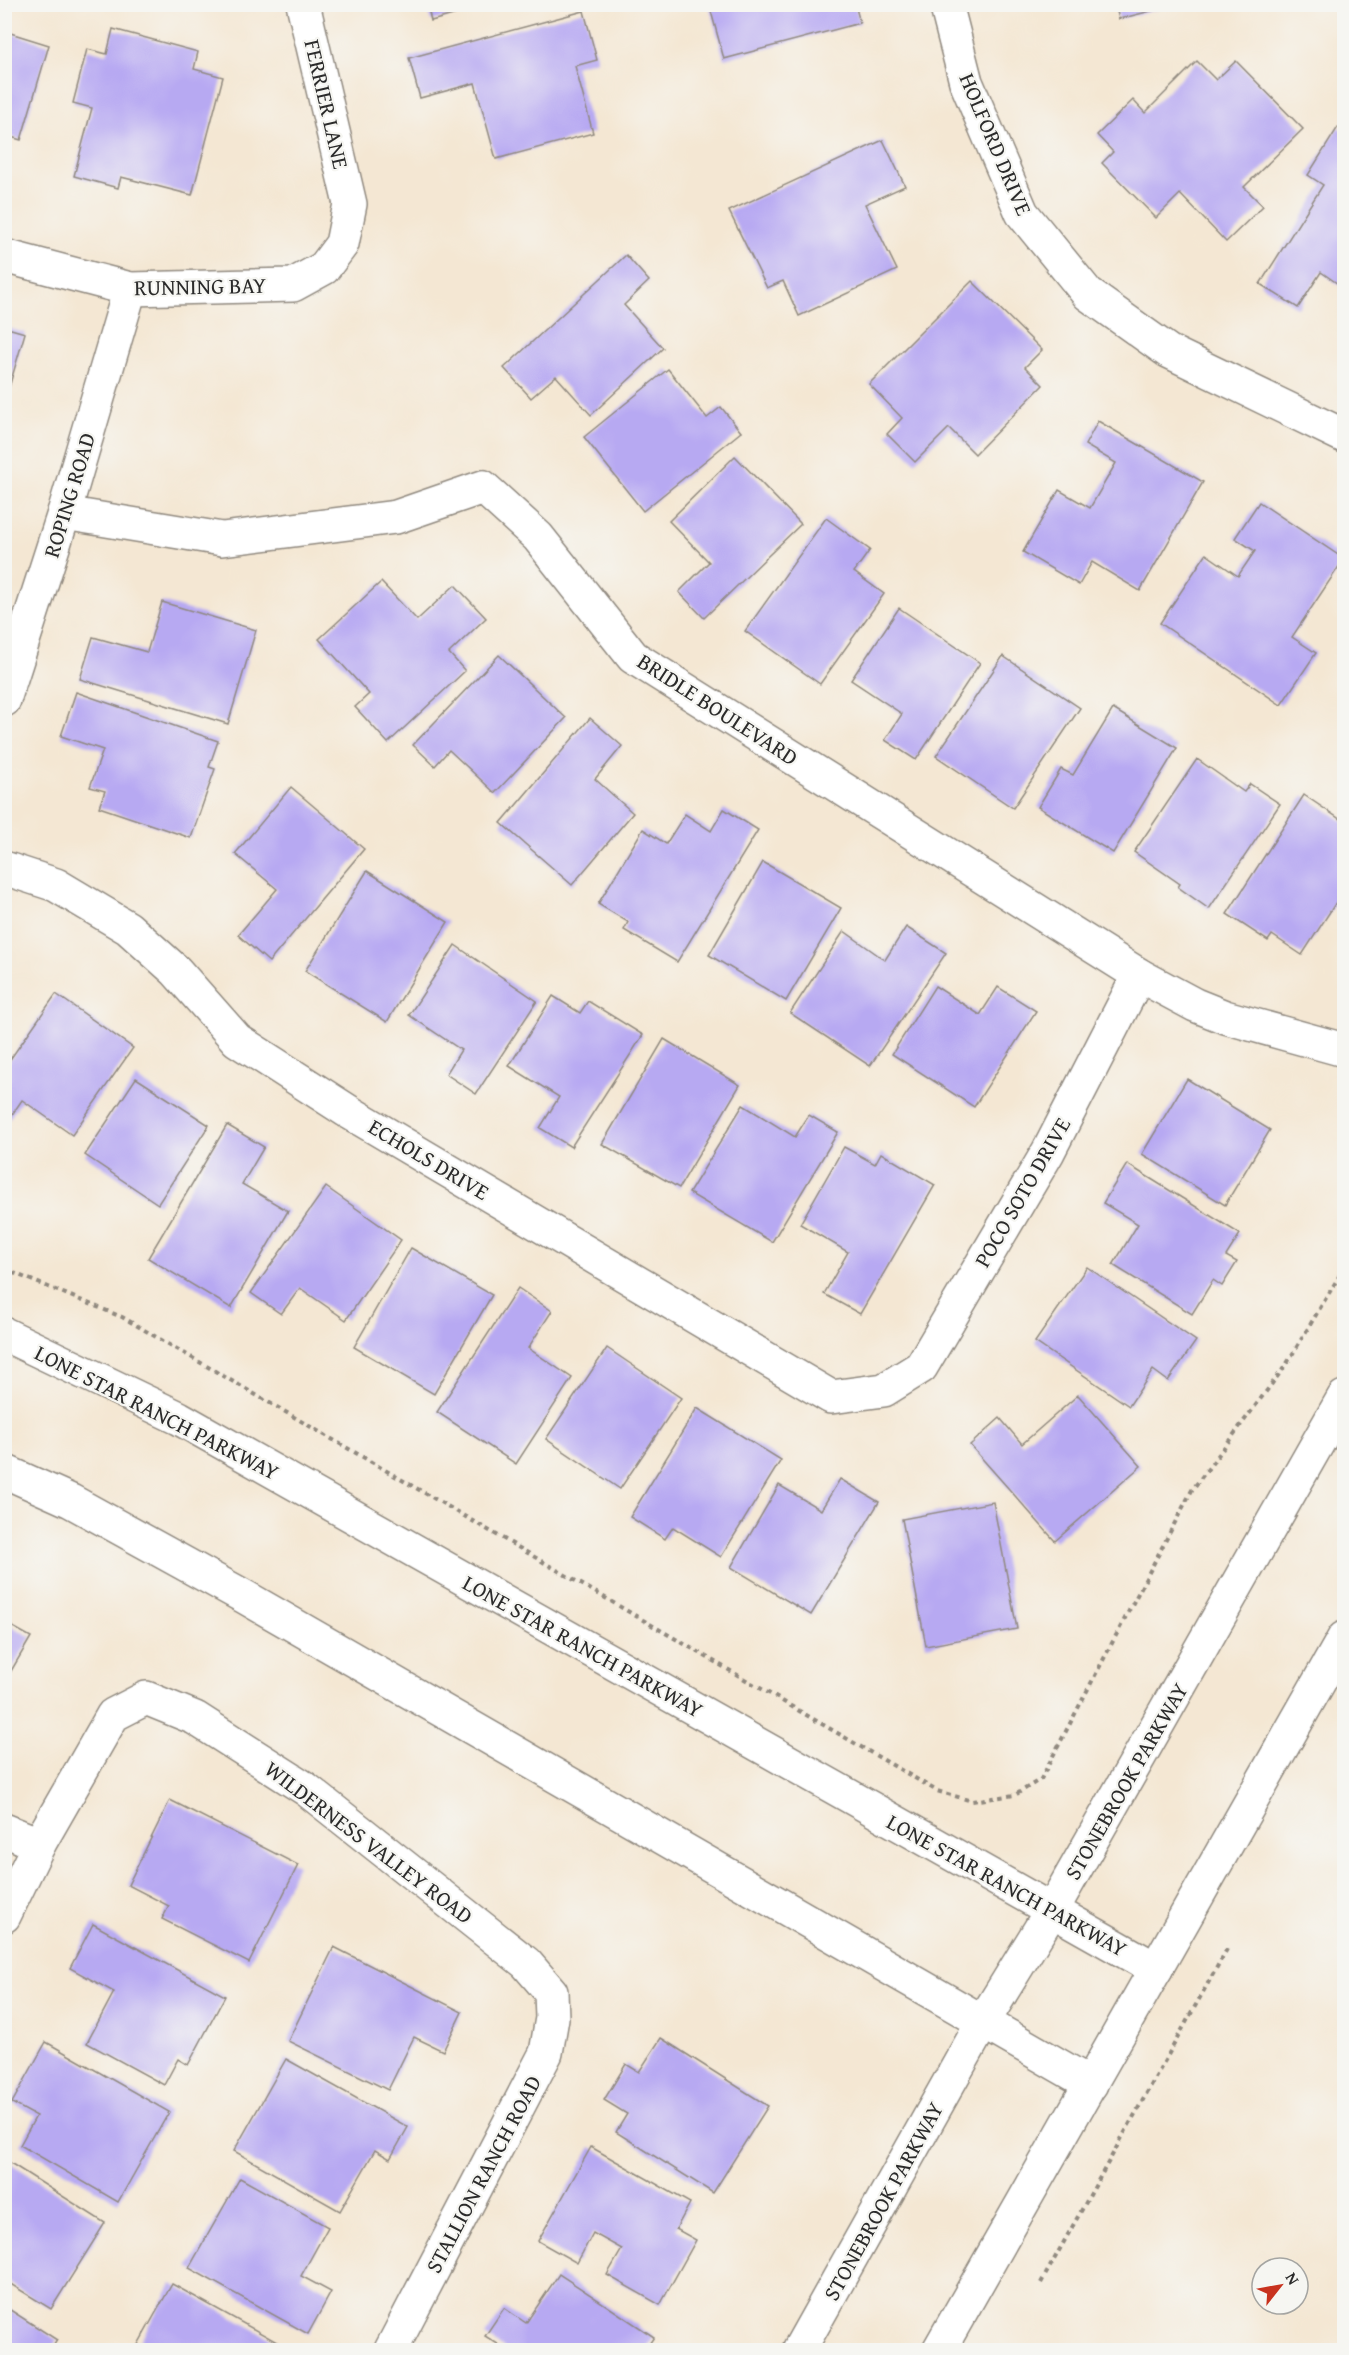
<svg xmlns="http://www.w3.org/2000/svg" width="1349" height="2355" font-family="'Gentium Book Plus',serif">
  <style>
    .building { fill: #b7a9f2 }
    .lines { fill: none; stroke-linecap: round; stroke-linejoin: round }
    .minor-casing { stroke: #90897f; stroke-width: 36 }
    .major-casing { stroke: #90897f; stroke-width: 36 }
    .path { stroke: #90897f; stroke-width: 4; stroke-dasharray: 4.5 4.5; stroke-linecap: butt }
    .minor { stroke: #fff; stroke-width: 33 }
    .major { stroke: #fff; stroke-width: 33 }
    .labels { text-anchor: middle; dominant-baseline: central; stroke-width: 4.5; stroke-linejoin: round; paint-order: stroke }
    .street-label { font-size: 22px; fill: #2b2b2b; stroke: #f6f6f2 }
  </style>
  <rect width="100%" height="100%" fill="#f6f6f2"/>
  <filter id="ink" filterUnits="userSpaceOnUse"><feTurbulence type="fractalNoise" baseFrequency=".0167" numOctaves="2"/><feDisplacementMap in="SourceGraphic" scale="12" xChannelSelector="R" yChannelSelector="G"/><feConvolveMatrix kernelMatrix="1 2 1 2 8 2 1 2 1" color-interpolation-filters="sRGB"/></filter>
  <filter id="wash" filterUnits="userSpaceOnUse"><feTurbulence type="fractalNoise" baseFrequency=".008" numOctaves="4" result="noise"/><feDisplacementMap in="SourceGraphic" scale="24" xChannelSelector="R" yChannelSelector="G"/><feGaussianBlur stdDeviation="1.35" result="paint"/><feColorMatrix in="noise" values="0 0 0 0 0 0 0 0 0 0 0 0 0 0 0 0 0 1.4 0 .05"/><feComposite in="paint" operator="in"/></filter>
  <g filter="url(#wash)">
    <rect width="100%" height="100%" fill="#f4e7d3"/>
    <g id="blocks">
      <g class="building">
        <polygon points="427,4 490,4 490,5 431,21"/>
        <polygon points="709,4 855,4 860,23 724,59"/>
        <polygon points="1115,4 1158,4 1159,9 1119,19"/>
        <polygon points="584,11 597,60 575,66 593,133 496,159 475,83 420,98 409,58"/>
        <polygon points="113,29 198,52 194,69 223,77 192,195 121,177 118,188 74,176 92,108 73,103 87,49 107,54"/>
        <polygon points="4,31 49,45 21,140 4,135"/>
        <polygon points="1197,61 1216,80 1236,61 1303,129 1244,187 1263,206 1226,242 1180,194 1156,218 1102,163 1113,152 1097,135 1133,100 1145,113"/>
        <polygon points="1338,127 1344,131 1344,288 1321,272 1298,308 1260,284 1323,185 1308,175"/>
        <polygon points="883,140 905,186 865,204 897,270 799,316 783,281 767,288 729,211"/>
        <polygon points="626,255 649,281 624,305 663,348 591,415 556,376 531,398 504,368"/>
        <polygon points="972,281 1042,350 1025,367 1043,385 975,454 949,428 915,462 887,434 902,418 869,384"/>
        <polygon points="4,327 25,333 5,401 4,401"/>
        <polygon points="668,369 707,418 721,407 741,432 643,511 584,437"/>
        <polygon points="1098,421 1203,482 1140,591 1092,562 1079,585 1023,552 1059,490 1090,508 1116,463 1085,445"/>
        <polygon points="735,456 801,524 704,618 679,592 709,562 669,521"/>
        <polygon points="1259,502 1344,559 1292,637 1316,653 1281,705 1160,623 1206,554 1238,576 1255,551 1235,538"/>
        <polygon points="826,518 870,550 854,572 884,594 820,684 745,631"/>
        <polygon points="381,582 417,620 455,585 486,618 449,653 465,671 388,743 355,707 369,694 319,639"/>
        <polygon points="162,602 256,630 228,724 80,679 93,637 147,652"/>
        <polygon points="899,608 980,663 916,760 885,740 902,714 851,680"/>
        <polygon points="499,655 566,718 495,793 449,750 435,766 413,745"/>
        <polygon points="1003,656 1080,708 1013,808 936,756"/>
        <polygon points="76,692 218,741 209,767 215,769 191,838 99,807 105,791 90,787 103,750 61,736"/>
        <polygon points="1113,709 1177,748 1113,853 1038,807 1061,769 1073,775"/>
        <polygon points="590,718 622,746 595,779 633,813 572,885 501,823"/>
        <polygon points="1197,759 1244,792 1250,784 1280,804 1209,909 1178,887 1180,884 1134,852"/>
        <polygon points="291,787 364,849 269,962 238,935 277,889 235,854"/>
        <polygon points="1304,795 1344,822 1344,890 1302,955 1272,935 1268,941 1227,914"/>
        <polygon points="724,809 758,830 677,962 624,930 628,922 598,904 643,829 666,844 685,814 711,831"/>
        <polygon points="763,862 841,908 786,1001 709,955"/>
        <polygon points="367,871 448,922 387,1022 305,971"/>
        <polygon points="906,927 946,953 870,1066 790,1013 844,931 885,960"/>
        <polygon points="455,945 537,1001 476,1094 446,1074 461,1050 409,1015"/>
        <polygon points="935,986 980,1015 998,987 1036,1011 974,1107 892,1054"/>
        <polygon points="56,994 133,1048 72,1135 22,1100 9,1119 4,1116 4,1068"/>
        <polygon points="553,996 580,1013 588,1001 643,1035 571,1147 540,1128 559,1097 509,1066"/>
        <polygon points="664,1039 740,1085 679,1188 602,1144"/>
        <polygon points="136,1078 209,1125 158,1204 85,1155"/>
        <polygon points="1187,1079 1270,1130 1225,1205 1142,1154"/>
        <polygon points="743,1105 795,1137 809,1115 838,1132 772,1242 689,1193"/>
        <polygon points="227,1125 264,1147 242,1184 288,1211 231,1308 148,1258"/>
        <polygon points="844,1147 875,1164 881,1153 935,1185 860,1314 824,1294 848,1252 800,1224"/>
        <polygon points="1127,1164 1240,1234 1226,1256 1237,1262 1222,1286 1213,1280 1192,1314 1113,1265 1138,1224 1103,1203"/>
        <polygon points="326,1187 401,1240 346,1320 300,1288 281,1314 251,1293"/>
        <polygon points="411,1248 492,1295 434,1394 354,1347"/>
        <polygon points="1087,1267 1196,1341 1168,1381 1153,1370 1129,1406 1035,1342"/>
        <polygon points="518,1288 552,1311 528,1348 572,1378 516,1464 437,1412"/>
        <polygon points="607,1348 681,1398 620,1489 546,1439"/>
        <polygon points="1078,1395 1141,1466 1055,1541 970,1445 1000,1418 1022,1444"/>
        <polygon points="697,1408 781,1460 721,1557 673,1527 665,1539 630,1517"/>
        <polygon points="840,1479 879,1502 811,1615 731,1567 779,1485 821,1510"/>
        <polygon points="993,1502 1017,1629 926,1646 902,1519"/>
        <polygon points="4,1622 31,1637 4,1683"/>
        <polygon points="170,1800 298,1865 249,1963 162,1919 169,1906 128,1885"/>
        <polygon points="93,1924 225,1996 188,2065 178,2059 164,2085 87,2043 114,1992 70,1968"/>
        <polygon points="334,1947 462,2012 443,2051 414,2037 388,2090 288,2041"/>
        <polygon points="661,2038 768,2106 713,2193 616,2132 627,2114 604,2100 626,2064 639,2072"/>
        <polygon points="46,2042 169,2112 118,2202 20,2145 36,2116 12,2103"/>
        <polygon points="286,2059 408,2127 390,2159 375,2150 340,2211 234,2151"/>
        <polygon points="591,2147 690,2203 676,2229 696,2240 660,2305 607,2275 622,2249 593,2233 577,2263 538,2241"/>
        <polygon points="4,2159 105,2223 51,2309 4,2280"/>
        <polygon points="240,2178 328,2227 301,2276 331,2292 308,2334 189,2268"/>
        <polygon points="559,2274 654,2337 645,2350 507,2350 485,2336 504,2308 526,2323"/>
        <polygon points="172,2284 286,2347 285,2350 135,2350"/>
        <polygon points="4,2306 57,2340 51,2350 4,2350"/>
      </g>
    </g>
  </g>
  <g filter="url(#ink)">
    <use href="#blocks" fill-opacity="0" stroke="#90897f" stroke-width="1.5"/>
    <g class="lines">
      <g class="minor-casing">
        <g id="minor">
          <polyline points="946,4 966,82 1022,213 1088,294 1168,351 1344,436"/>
          <polyline points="4,256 130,289 293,285 324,268 342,244 350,204 303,4"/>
          <polyline points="64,513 222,539 396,517 483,487 538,537 633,657 1139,975 1195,1005 1225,1017 1344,1050"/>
          <polyline points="4,700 64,513 130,289"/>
          <polyline points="4,868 56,885 128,928 176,971 237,1040 349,1112 831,1397 884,1390 921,1367 1048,1152 1139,975"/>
          <polyline points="4,1830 39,1844"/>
          <polyline points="4,1916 39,1844 113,1715 146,1698 195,1718 306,1789 526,1963 551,1992 552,2018 546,2053 391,2350"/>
        </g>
      </g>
      <g class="major-casing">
        <g id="major">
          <polyline points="4,1334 179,1418 1156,1969"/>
          <polyline points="4,1471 71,1501 245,1597 1091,2084"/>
          <polyline points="799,2350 983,2022 1052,1910 1344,1397"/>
          <polyline points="939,2350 1344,1638"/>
        </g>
      </g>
      <g class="path">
        <polyline points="4,1269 122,1317 937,1791 972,1801 1015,1795 1041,1779 1192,1490 1286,1365 1344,1268"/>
        <polyline points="1041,2283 1227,1949"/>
      </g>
      <use href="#minor" class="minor"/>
      <use href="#major" class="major"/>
    </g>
  </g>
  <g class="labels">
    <g class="street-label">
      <text transform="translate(327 104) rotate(77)">FERRIER LANE</text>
      <text transform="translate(996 144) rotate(67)">HOLFORD DRIVE</text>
      <text transform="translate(200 286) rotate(-1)">RUNNING BAY</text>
      <text transform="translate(69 495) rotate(-73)">ROPING ROAD</text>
      <text transform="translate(718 709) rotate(33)">BRIDLE BOULEVARD</text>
      <text transform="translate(429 1159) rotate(31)">ECHOLS DRIVE</text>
      <text transform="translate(1022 1192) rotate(-60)">POCO SOTO DRIVE</text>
      <text transform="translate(157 1412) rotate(27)">LONE STAR RANCH PARKWAY</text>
      <text transform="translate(583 1646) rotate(29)">LONE STAR RANCH PARKWAY</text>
      <text transform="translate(1126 1781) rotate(-60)">STONEBROOK PARKWAY</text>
      <text transform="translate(369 1842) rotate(37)">WILDERNESS VALLEY ROAD</text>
      <text transform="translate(1007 1885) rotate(29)">LONE STAR RANCH PARKWAY</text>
      <text transform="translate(483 2174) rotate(-62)">STALLION RANCH ROAD</text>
      <text transform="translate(883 2201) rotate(-61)">STONEBROOK PARKWAY</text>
    </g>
  </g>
  <rect width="1349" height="2355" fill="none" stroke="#f6f6f2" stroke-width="24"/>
  <g transform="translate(1280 2286) rotate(59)"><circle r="28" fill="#f6f6f2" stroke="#a5a5a2" stroke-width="1.5"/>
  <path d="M0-4.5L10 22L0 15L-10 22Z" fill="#c8321e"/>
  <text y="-9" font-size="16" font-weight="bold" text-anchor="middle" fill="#2b2b2b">N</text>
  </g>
</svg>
